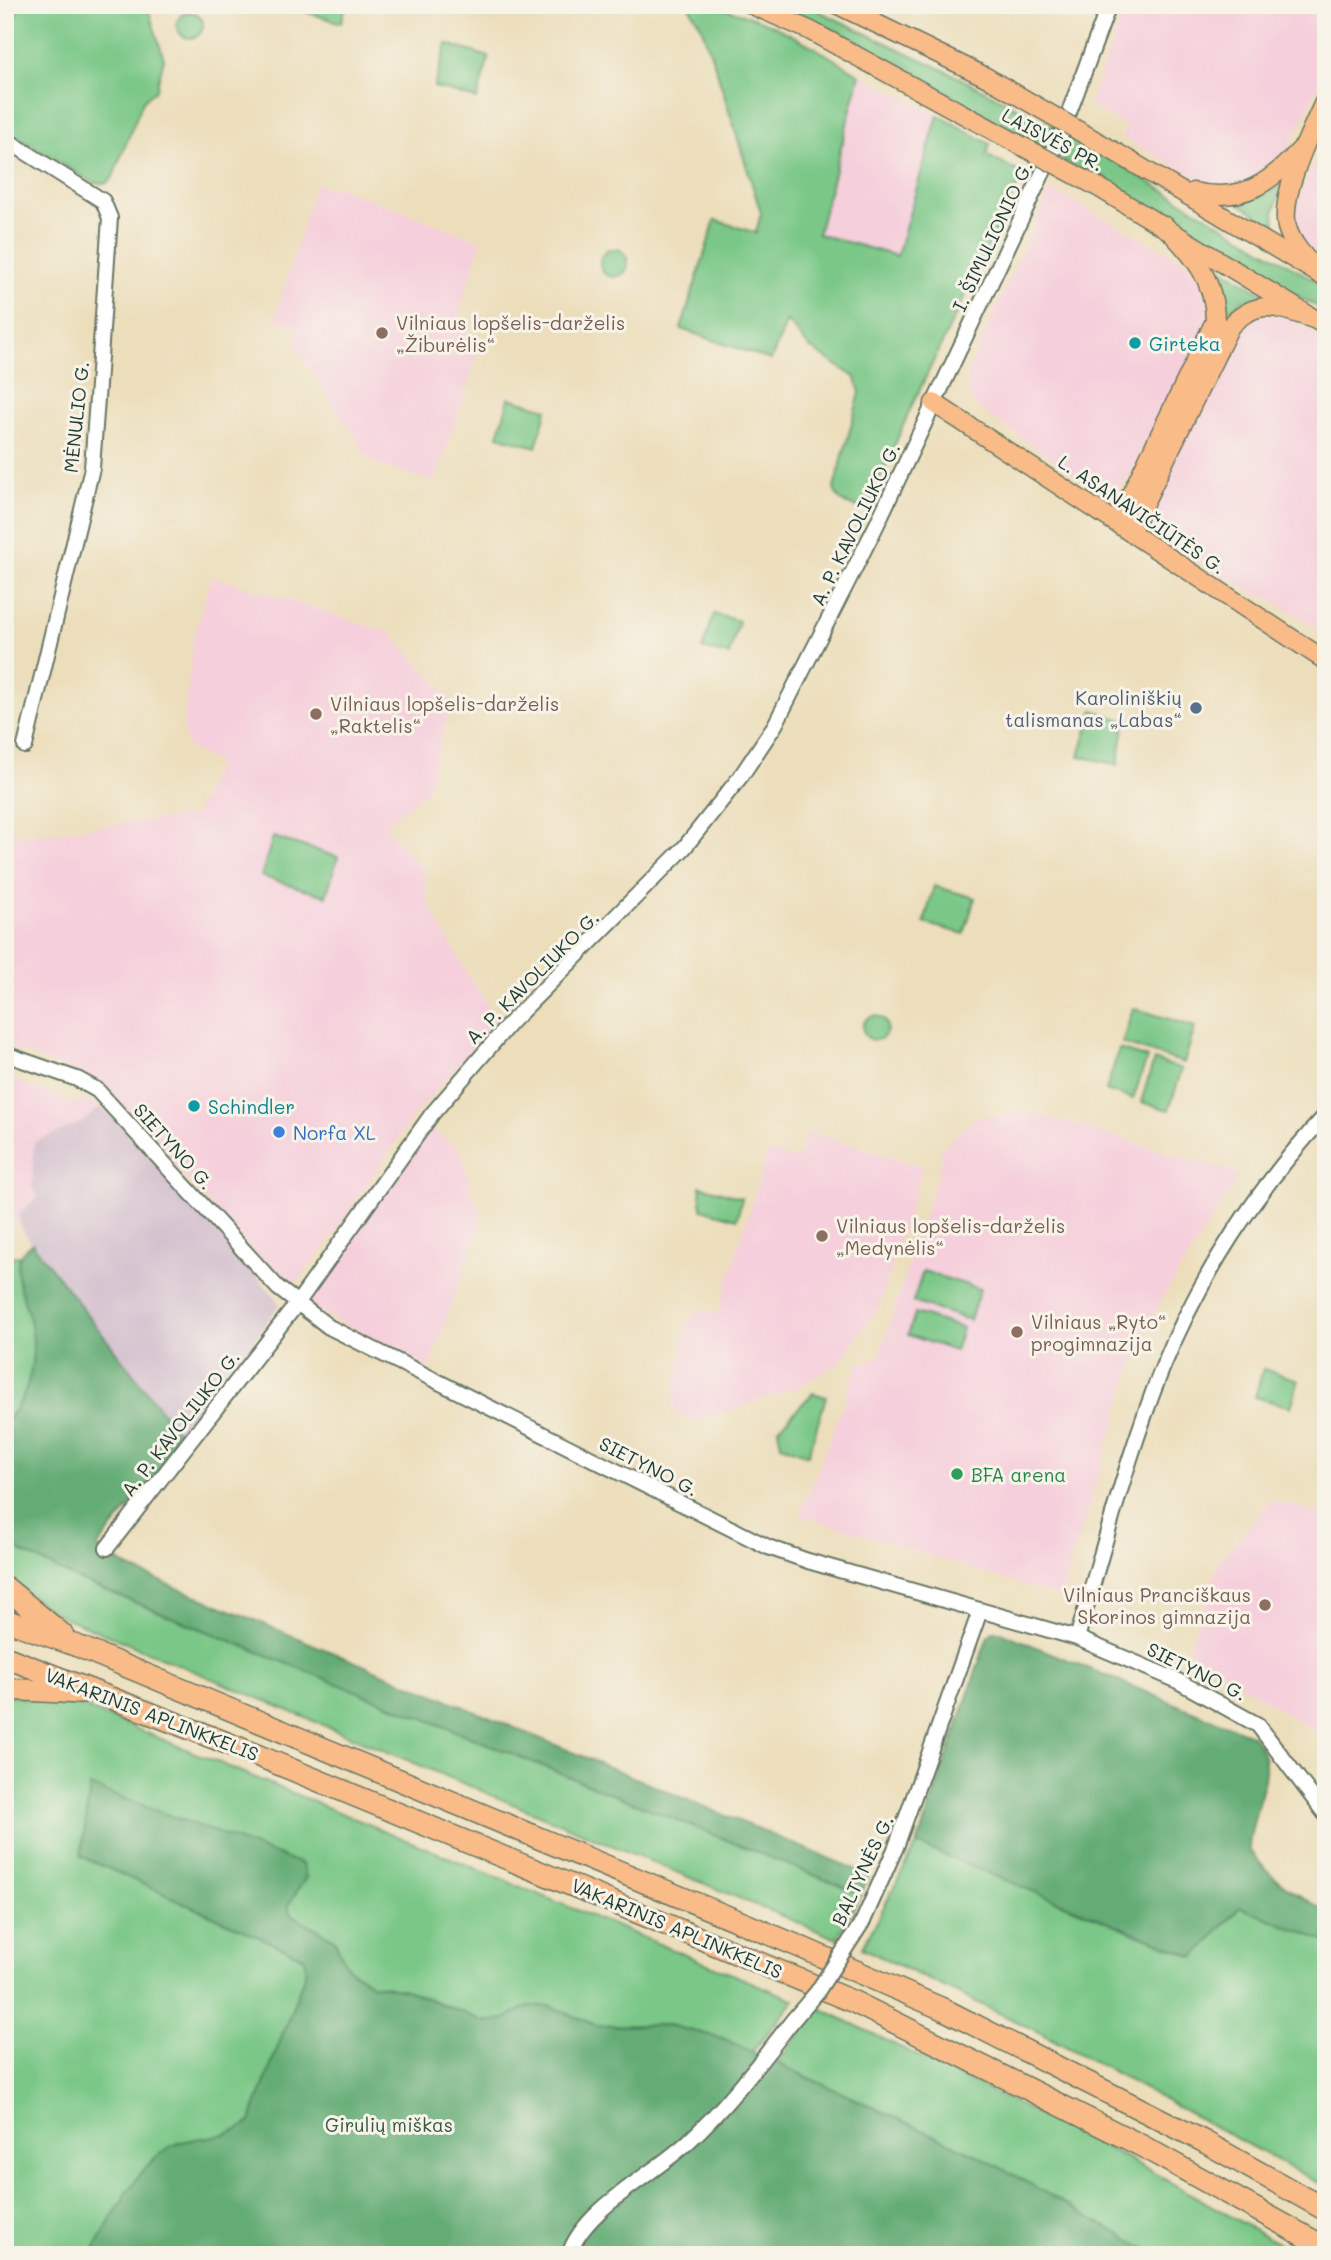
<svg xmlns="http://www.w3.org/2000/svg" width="1331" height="2260" font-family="Mali,sans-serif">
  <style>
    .built { fill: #f5cfdb }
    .industrial { fill: #d1bdcc }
    .green { fill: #7ac787; stroke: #4c825e; stroke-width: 2 }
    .forest { fill: #63ac74; stroke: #417454; stroke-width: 2 }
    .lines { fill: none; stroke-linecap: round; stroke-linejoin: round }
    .minor-casing { stroke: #677563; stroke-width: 18 }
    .major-casing { stroke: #677563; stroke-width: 21 }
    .highway-casing { stroke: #677563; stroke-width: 24 }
    .minor { stroke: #fff; stroke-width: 14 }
    .major { stroke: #f9bc89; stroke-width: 18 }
    .highway { stroke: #f9bc89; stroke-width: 21 }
    .minor-bridge-casing { stroke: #677563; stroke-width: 18; stroke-linecap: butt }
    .major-bridge-casing { stroke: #677563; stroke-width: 21; stroke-linecap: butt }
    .minor-bridge { stroke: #fff; stroke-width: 14 }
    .major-bridge { stroke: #f9bc89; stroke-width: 18 }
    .education-dot { fill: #8d6e63; stroke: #f7f3e8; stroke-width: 2.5 }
    .culture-dot { fill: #0f9aa8; stroke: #f7f3e8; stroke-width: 2.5 }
    .service-dot { fill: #5c6f8a; stroke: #f7f3e8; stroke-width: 2.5 }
    .shop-dot { fill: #3f7fe0; stroke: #f7f3e8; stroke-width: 2.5 }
    .leisure-dot { fill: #2e9e5b; stroke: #f7f3e8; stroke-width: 2.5 }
    .labels { text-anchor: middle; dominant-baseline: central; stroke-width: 6; stroke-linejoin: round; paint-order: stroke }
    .street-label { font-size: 19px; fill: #1f3d34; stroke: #f7f3e8 }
    .education-label { font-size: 19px; fill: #785e54; stroke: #f7f3e8; text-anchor: start }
    .culture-label { font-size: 19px; fill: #0d838f; stroke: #f7f3e8; text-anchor: start }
    .service-label { font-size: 19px; fill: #4e5e75; stroke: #f7f3e8; text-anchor: end }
    .shop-label { font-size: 19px; fill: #366cbe; stroke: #f7f3e8; text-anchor: start }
    .leisure-label { font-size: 19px; fill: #27864d; stroke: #f7f3e8; text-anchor: start }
    .park-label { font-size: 19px; fill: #315945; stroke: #f7f3e8 }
  </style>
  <rect width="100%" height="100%" fill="#f7f3e8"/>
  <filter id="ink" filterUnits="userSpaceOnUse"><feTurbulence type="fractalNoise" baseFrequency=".0143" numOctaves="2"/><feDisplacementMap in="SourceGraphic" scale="14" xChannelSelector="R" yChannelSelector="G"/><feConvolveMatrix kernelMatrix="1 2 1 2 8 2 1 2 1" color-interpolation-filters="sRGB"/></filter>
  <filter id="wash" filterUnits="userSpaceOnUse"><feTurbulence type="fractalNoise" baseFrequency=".00686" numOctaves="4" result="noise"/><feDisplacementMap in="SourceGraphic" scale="28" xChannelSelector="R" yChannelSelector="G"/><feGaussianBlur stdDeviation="1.57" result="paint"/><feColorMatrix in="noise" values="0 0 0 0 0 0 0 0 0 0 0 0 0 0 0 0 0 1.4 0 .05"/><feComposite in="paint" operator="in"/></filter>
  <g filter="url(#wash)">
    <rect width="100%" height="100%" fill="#ecdebb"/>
    <g class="built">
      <polygon points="1126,5 1326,5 1326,68 1282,164 1246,186 1216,188 1122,137 1127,126 1089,106"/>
      <polygon points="860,75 938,115 897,256 817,234"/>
      <polygon points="1326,136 1326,258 1308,247 1296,234 1294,209"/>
      <polygon points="315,183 331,188 332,185 481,241 459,315 478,355 435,482 371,462 294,345 298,327 275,320"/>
      <polygon points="1050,189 1190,265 1203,280 1209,313 1203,338 1128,480 1111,490 1102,490 1090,485 977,407 967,392 968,371"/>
      <polygon points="1260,313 1286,316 1326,341 1326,634 1276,602 1249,591 1156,529 1147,511 1236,328"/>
      <polygon points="212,576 391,633 452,700 427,790 384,826 423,869 428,903 468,975 497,1019 413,1117 336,1231 300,1280 291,1284 277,1279 107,1092 64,1068 5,1046 5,838 195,815 218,763 188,747 183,727 194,636"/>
      <polygon points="5,1077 76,1104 86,1100 100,1107 81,1123 34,1142 38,1195 19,1214 20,1227 5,1209"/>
      <polygon points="1034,1113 1240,1174 1157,1307 1133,1366 1060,1597 800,1515 859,1364 879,1358 943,1157 939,1155 940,1150 976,1117"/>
      <polygon points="429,1128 459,1149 482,1220 428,1370 418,1361 310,1307 311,1299"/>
      <polygon points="807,1131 923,1167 878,1309 838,1364 798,1387 694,1423 675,1413 674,1393 688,1322 700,1308 718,1314 768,1151 798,1160"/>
      <polygon points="1271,1500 1326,1515 1326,1739 1188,1650 1220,1560"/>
    </g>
    <polygon class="industrial" points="100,1107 112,1115 277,1299 279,1305 184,1440 20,1227 19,1214 38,1196 32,1187 34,1142 81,1123"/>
    <g class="green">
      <polygon points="18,5 147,5 164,59 156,89 143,101 112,179 105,184 92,182 5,130 5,78"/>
      <polygon points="308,5 346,5 341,23 306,12"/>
      <path d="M688 5C750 5 808 43 860 75L818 234 897 256 938 115 990 144 986 155 1023 174 909 412 867 509C851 505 838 505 834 488L860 393 856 378 809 347 787 321 771 360 681 329 715 220 756 233 761 213 716 69 701 26Z"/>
      <polygon points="777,5 806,5 950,73 1077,139 1326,287 1326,312 850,37"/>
      <circle cx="190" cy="25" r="13"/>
      <polygon points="447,44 489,57 477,99 434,87"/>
      <polygon points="1283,184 1274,211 1275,226 1240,204 1267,194"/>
      <circle cx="614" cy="263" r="14"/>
      <polygon points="1211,262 1267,296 1241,301 1226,316 1222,288"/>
      <polygon points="509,398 547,409 536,447 498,436"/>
      <polygon points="714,614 739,621 729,655 702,649"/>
      <polygon points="1093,710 1125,721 1118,765 1079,756"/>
      <polygon points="273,837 338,857 326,896 261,876"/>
      <polygon points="934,886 975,898 964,934 924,923"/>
      <polygon points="1133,1008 1195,1027 1184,1063 1122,1043"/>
      <circle cx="875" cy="1028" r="12"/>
      <polygon points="1119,1049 1147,1058 1133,1099 1106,1090"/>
      <polygon points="1154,1060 1182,1069 1169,1110 1141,1102"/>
      <polygon points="700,1186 742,1198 737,1219 702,1209"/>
      <path d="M20 1256C16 1281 28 1302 32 1326 37 1358 30 1394 8 1418H5L8 1358 5 1257Z"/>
      <polygon points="923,1271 980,1289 970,1320 913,1302"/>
      <polygon points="915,1313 962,1328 955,1351 908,1335"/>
      <polygon points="1263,1369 1299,1380 1291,1407 1255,1397"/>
      <polygon points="813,1393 826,1397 808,1455 781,1445 778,1429"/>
      <polygon points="5,1539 22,1552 77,1579 861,1894 837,1939 54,1613 5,1576"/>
      <polygon points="5,1695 62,1702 86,1708 795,2000 752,2052 722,2038 668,2025 598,2026 550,2006 528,2006 505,2019 486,2022 406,1990 371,1984 347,1967 334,1939 289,1913 288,1904 306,1877 81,1856 305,1958 305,1974 250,2122 236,2133 177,2143 114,2215 91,2255 5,2255"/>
      <polygon points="917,1844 1194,1957 1240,1907 1326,1942 1326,2187 1043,2034 862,1948"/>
      <polygon points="820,2008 1125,2157 1299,2255 1157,2255 983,2158 777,2063"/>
    </g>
    <g class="forest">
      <path d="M32 1243 184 1440 97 1547 129 1568 869 1875 861 1894 77 1579 22 1552 5 1539V1418H9C30 1394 37 1358 31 1325 28 1305 10 1275 21 1255 23 1251 28 1247 32 1243Z"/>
      <path d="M993 1632H1000L1251 1735C1284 1764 1249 1812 1249 1849 1269 1878 1294 1894 1326 1910V1942L1240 1907 1195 1957 917 1844 988 1636Z"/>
      <path d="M90 1786 302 1864 306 1877 289 1904V1913L334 1939 347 1967 371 1984 406 1990 486 2022 505 2019 528 2006H550L598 2026 668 2025 722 2038 983 2158 1157 2255H91C110 2222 142 2154 179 2143 205 2135 229 2139 250 2122L305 1974V1958L81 1856Z"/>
    </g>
  </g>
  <g filter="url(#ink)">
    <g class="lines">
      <g class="minor-casing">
        <g id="minor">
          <polyline points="5,139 103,201 110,218 92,468 25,746"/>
          <polyline points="5,1054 77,1079 97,1090 278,1288 329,1327 768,1547 808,1561 1077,1638 1176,1680 1258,1725 1326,1815"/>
          <polyline points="107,1548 296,1305 432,1114 511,1022 684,848 741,776 775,725 876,526 1061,134 1109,5"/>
          <path d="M1077 1638C1104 1548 1127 1456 1162 1369 1200 1276 1257 1188 1326 1115"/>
          <polyline points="863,1921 896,1847 980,1611"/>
          <path d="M569 2255C583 2209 653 2175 688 2142 727 2106 760 2062 793 2020"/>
        </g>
      </g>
      <g class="major-casing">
        <g id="major">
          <polyline points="752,5 809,30 970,118"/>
          <polyline points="838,5 986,77"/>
          <polyline points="1117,153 1326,278"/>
          <polyline points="1098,187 1326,326"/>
          <path d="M1193 192C1244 203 1269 184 1302 148"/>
          <path d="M1311 264C1301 253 1291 242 1287 227 1279 194 1312 129 1326 98"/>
          <polyline points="934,403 1326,661"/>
          <path d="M1117 523 1215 321C1215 279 1193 255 1165 226"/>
          <path d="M1130 532 1230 326C1259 296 1279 308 1314 319"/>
        </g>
      </g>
      <g class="highway-casing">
        <g id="highway">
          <polyline points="5,1587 63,1635"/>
          <polyline points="5,1620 75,1645 798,1946 945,2010 1203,2141 1326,2210"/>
          <polyline points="5,1657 237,1747 854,2002 1142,2146 1326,2248"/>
          <polyline points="5,1689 80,1693"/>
        </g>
      </g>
      <use href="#minor" class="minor"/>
      <use href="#major" class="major"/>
      <use href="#highway" class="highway"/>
      <g class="minor-bridge-casing">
        <polyline id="minor-bridge" points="793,2020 817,1992 863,1921"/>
      </g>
      <g class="major-bridge-casing">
        <g id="major-bridge">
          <polyline points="986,77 1117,153"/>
          <polyline points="970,118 1098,187"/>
        </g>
      </g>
      <use href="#minor-bridge" class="minor-bridge"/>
      <use href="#major-bridge" class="major-bridge"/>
    </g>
  </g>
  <g class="education-dot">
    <circle cx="382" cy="333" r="7"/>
    <circle cx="316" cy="714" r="7"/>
    <circle cx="822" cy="1236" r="7"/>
    <circle cx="1017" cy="1332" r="7"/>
    <circle cx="1265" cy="1605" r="7"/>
  </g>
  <g class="culture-dot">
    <circle cx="1135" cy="343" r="7"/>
    <circle cx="194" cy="1106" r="7"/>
  </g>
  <circle class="service-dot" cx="1196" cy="708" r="7"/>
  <circle class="shop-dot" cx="279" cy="1132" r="7"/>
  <circle class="leisure-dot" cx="957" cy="1474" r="7"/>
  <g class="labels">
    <g class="street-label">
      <text transform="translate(1053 139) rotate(28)">LAISVĖS PR.</text>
      <text transform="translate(992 236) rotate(-65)">I. ŠIMULIONIO G.</text>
      <text transform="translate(76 417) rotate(-84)">MĖNULIO G.</text>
      <text transform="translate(1142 514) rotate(34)">L. ASANAVIČIŪTĖS G.</text>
      <text transform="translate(855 524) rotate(-64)">A. P. KAVOLIUKO G.</text>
      <text transform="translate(532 977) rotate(-45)">A. P. KAVOLIUKO G.</text>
      <text transform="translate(174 1146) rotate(48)">SIETYNO G.</text>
      <text transform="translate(180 1423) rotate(-52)">A. P. KAVOLIUKO G.</text>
      <text transform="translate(649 1466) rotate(27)">SIETYNO G.</text>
      <text transform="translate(1197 1671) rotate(26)">SIETYNO G.</text>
      <text transform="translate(152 1714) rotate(21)">VAKARINIS APLINKKELIS</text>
      <text transform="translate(862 1870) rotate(-65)">BALTYNĖS G.</text>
      <text transform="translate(677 1928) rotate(23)">VAKARINIS APLINKKELIS</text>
    </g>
    <g class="education-label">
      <text x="396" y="322">Vilniaus lopšelis-darželis<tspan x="396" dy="22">„Žiburėlis“</tspan></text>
      <text x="330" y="703">Vilniaus lopšelis-darželis<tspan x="330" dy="22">„Raktelis“</tspan></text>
      <text x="836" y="1225">Vilniaus lopšelis-darželis<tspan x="836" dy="22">„Medynėlis“</tspan></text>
      <text x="1031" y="1321">Vilniaus „Ryto“<tspan x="1031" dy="22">progimnazija</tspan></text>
      <text x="1251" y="1594" text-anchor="end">Vilniaus Pranciškaus<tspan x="1251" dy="22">Skorinos gimnazija</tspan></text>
    </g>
    <g class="culture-label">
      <text x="1149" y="343">Girteka</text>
      <text x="208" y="1106">Schindler</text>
    </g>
    <g class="service-label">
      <text x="1182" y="697">Karoliniškių<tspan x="1182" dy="22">talismanas „Labas“</tspan></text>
    </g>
    <g class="shop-label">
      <text x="293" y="1132">Norfa XL</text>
    </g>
    <g class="leisure-label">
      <text x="971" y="1474">BFA arena</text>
    </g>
    <g class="park-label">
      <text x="389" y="2124">Girulių miškas</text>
    </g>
  </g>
  <rect width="1331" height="2260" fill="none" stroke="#f7f3e8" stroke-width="28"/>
</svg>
